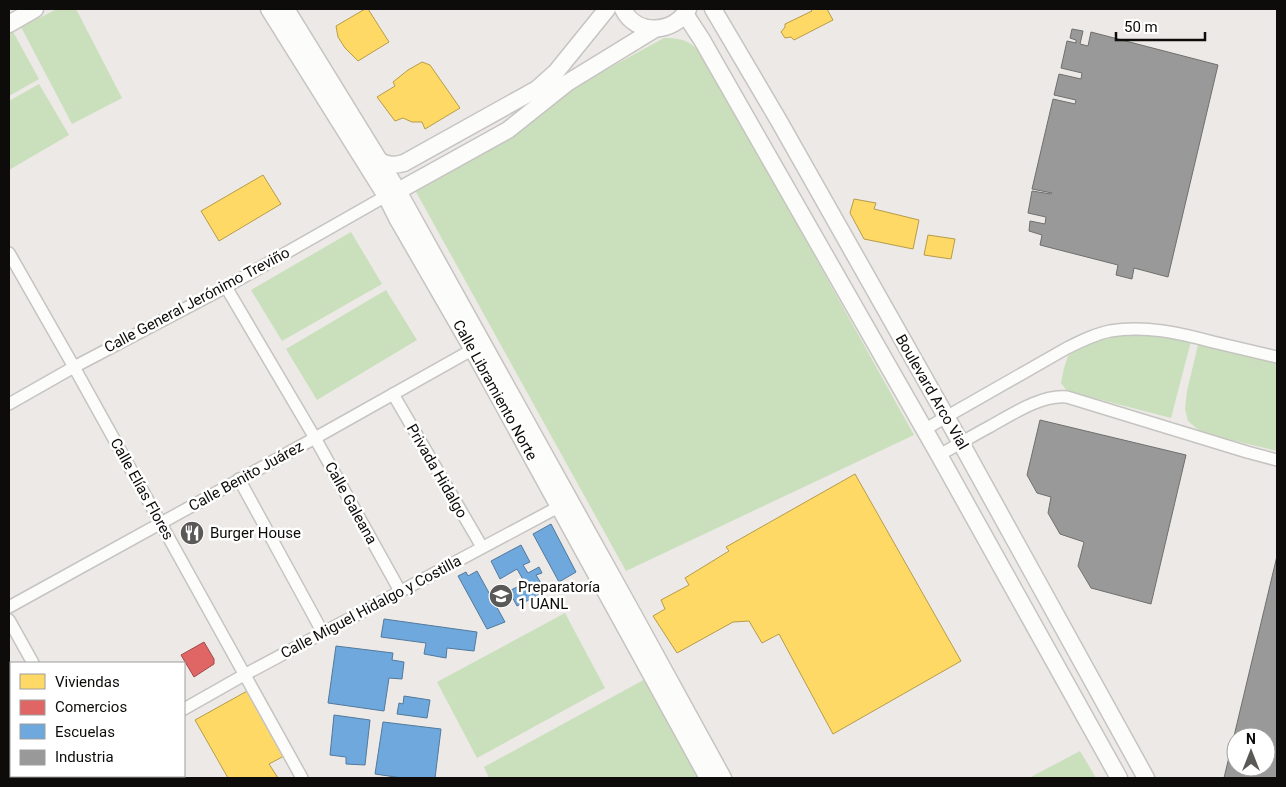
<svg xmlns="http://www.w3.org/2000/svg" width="1286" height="787" font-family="Roboto,sans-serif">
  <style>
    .green { fill: #cae0bc }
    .homes { fill: #ffd966; stroke: #b69c4a }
    .shops { fill: #e06666; stroke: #a14b4a }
    .schools { fill: #6fa8dc; stroke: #52799d }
    .industry { fill: #999; stroke: #6f6f6e; fill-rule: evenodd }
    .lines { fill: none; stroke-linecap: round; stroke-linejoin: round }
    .street-casing { stroke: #c6c4c1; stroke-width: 14 }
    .secondary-casing { stroke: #c6c4c1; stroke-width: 19 }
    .street { stroke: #fcfcfb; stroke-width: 11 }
    .secondary { stroke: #fcfcfb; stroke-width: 16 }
    .labels { text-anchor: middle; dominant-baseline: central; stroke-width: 5; stroke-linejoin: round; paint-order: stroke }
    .street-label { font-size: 15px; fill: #0d0c0a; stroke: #fff }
    .poi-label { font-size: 15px; fill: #0d0c0a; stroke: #fff; text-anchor: start }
  </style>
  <rect width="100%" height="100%" fill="#ece9e6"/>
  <g class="green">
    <polygon points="57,9 76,9 122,98 72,124 21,27"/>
    <polygon points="12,30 39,79 9,96 9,32"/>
    <path d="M664 38C685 38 693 42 705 59L914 435 626 571 415 190 510 139 551 100Z"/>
    <polygon points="39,84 69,135 9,170 9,101"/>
    <polygon points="351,232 382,284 282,341 251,290"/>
    <polygon points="386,290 417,340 317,400 286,349"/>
    <polygon points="1154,332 1191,341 1171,418 1067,391 1061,383 1064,368 1068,356 1074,352 1094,342 1128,333"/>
    <polygon points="1200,344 1277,361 1277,451 1202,433 1188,421 1185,409 1187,391 1198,345"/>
    <polygon points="565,613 605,688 477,758 437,682"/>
    <polygon points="649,677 704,778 489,778 484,767"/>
    <polygon points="1080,751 1096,778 1029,778"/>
  </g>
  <g class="homes">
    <polygon points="365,9 368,9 389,42 358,61 345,48 338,37 336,26"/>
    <polygon points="810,9 827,9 833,20 794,40 791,37 785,38 781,32 785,27 785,24 812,11"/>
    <polygon points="422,62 430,65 460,108 425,129 422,122 412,122 403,118 395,121 377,97 395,86 393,82 408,70"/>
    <polygon points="263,175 281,204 219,241 201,211"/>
    <polygon points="854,199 876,203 874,209 919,220 913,249 864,239 850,213"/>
    <polygon points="928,235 955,239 951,259 924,255"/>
    <polygon points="855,474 961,661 833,734 779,634 762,643 749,621 733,622 677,653 653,616 665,609 661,600 689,585 685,578 729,551 726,547"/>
    <polygon points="249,690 284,756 269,764 278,778 228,778 195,720"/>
  </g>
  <polygon class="shops" points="204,642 214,659 214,664 194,677 181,655"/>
  <g class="schools">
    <polygon points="551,524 576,572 559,582 533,534"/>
    <polygon points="521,545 530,562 523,565 528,573 539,567 542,573 536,575 546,591 517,606 509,591 525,583 517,569 500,579 491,561"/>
    <polygon points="477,571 505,622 487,629 458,576 466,572 468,576"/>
    <polygon points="384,619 477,632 474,651 447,648 446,658 424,654 426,643 381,637"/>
    <polygon points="336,646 393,653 392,660 404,662 402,679 389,678 384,711 328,703"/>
    <polygon points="404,696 430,700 427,718 397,714 399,703 403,704"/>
    <polygon points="334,715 370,720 365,765 346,764 346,757 330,755"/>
    <polygon points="383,722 441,729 435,778 402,778 375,774"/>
  </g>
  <g class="industry">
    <polygon points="1072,29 1083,31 1080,44 1088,46 1091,32 1218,65 1168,277 1134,268 1132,279 1116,275 1118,265 1040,245 1042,235 1029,231 1030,221 1045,224 1046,217 1028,213 1032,191 1051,194 1052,193 1032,189 1053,99 1075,104 1076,100 1054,95 1059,74 1081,79 1082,73 1061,68 1067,41 1076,43 1076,40 1070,38"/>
    <polygon points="1040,420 1186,455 1151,604 1091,588 1078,566 1084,542 1060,534 1048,513 1051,497 1037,493 1027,475"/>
    <path d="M1277 556V778H1224ZM1236 737H1266V767H1236Z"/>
  </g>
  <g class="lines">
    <g class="street-casing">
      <g id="street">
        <polyline points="9,253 74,367 302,778"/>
        <polyline points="226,287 315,438 400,591"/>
        <polyline points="393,394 482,547"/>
        <polyline points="9,404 74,367 226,287 386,196"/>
        <path d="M924 430 946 417 1067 348C1081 341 1095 334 1110 331 1145 325 1180 333 1213 342 1235 347 1256 352 1277 357"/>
        <path d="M939 455C956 446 972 436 989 427 1011 415 1042 394 1067 397L1247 452 1277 460"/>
        <polyline points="239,479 323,633"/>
        <polyline points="9,607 315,438 477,347"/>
        <polyline points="9,620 33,663"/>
        <polyline points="184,709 244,675 564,504"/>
        <polyline points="96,776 97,778"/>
        <polyline points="60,778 65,776"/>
      </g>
    </g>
    <g class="secondary-casing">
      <g id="secondary">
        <polyline points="269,9 386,196 397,218 473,350 708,778"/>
        <polyline points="286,9 398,191 633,614 723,778"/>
        <path d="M623 9C636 36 674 34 688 9"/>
        <polyline points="713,9 779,121 961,443 1146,778"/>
        <polyline points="685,14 702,40 939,455 1119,778"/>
        <polyline points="9,24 35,9"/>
        <path d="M379 161C388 165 394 166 404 163L537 89 556 72 607 9"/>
        <polyline points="398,191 508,130 567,83 655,29"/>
      </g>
    </g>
    <use href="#street" class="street"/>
    <use href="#secondary" class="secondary"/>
  </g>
  <defs>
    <g id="restaurant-disc" transform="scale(1.25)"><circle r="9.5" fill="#5b5957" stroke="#fff"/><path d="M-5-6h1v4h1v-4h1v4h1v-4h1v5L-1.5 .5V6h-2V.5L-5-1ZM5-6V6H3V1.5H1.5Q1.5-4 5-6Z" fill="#fff"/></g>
    <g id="university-disc" transform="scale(1.25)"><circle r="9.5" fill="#5b5957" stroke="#fff"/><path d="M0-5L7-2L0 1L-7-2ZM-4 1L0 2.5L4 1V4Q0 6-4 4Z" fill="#fff"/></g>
  </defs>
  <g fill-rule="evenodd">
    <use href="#restaurant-disc" x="192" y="533"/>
    <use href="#university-disc" x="501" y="596"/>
  </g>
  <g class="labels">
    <g class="street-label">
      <text transform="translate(197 300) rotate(-28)">Calle General Jerónimo Treviño</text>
      <text transform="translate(495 390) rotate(61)">Calle Libramiento Norte</text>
      <text transform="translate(932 392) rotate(60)">Boulevard Arco Vial</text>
      <text transform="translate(437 471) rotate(60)">Privada Hidalgo</text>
      <text transform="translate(246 476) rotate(-29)">Calle Benito Juárez</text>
      <text transform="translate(142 489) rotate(61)">Calle Elías Flores</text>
      <text transform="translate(351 503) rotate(61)">Calle Galeana</text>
      <text transform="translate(371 607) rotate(-28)">Calle Miguel Hidalgo y Costilla</text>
    </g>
    <g class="poi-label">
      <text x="210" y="533">Burger House</text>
      <text x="518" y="587">Preparatoría<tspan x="518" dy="17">1 UANL</tspan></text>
    </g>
  </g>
  <rect width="1286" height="787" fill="none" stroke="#0d0c0a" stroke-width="20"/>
  <rect x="10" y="662" width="175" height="115" fill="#ffffff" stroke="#9e9e9d"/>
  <rect x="20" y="674" width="25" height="15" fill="#ffd966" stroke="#9e9e9d"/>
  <text x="55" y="687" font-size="15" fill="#0d0c0a">Viviendas</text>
  <rect x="20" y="700" width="25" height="15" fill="#e06666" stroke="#9e9e9d"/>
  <text x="55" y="712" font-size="15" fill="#0d0c0a">Comercios</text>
  <rect x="20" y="724" width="25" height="15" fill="#6fa8dc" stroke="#9e9e9d"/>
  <text x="55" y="737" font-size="15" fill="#0d0c0a">Escuelas</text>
  <rect x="20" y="750" width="25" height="15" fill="#999999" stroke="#9e9e9d"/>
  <text x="55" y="762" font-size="15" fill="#0d0c0a">Industria</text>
  <g transform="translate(1251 752)"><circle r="24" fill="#ffffff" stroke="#9e9e9d"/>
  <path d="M0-4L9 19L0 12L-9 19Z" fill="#5b5957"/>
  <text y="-8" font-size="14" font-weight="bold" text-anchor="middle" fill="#0d0c0a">N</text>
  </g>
  <path d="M1116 32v8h89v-8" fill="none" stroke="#0d0c0a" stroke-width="2.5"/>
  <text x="1124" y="32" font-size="15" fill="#0d0c0a" stroke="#ffffff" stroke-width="4" paint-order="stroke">50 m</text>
</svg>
